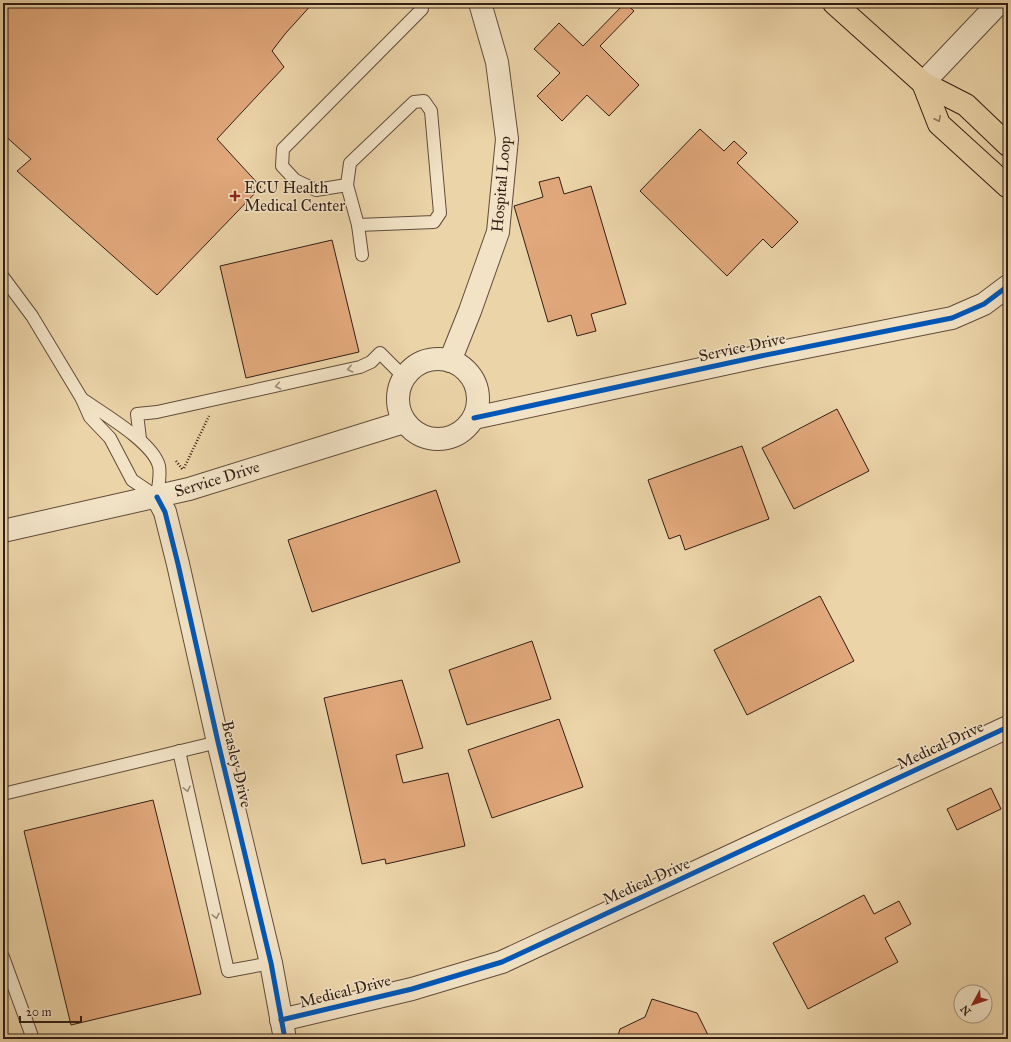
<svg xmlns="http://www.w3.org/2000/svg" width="1011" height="1042" font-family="'IM FELL Great Primer',serif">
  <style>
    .building { fill: #e1a87b; stroke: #331e15 }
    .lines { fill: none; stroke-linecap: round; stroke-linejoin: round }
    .lane-casing { stroke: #614c3a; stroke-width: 14 }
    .street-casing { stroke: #614c3a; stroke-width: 24 }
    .primary-casing { stroke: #331e15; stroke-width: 24 }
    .path { stroke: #331e15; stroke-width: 2.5; stroke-dasharray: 1 2; stroke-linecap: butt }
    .lane { stroke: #f2e3c6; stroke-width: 12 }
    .street { stroke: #f2e3c6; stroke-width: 22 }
    .primary { stroke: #ebd4a8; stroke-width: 22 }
    .cycleway-casing { stroke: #f2e3c6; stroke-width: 8 }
    .cycleway { stroke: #0057b8; stroke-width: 5 }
    .oneway { stroke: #8f795e }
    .oneway2 { stroke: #9c8a76 }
    .poi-dot { fill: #8f2418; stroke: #f2e3c6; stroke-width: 1.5 }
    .labels { text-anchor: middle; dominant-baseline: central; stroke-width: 3; stroke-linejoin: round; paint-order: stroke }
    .street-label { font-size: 16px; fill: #331e15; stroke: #f2e3c6 }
    .poi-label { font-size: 16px; fill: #331e15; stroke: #f2e3c6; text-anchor: start }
  </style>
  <rect width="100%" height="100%" fill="#ebd4a8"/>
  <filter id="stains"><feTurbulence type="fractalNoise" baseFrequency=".005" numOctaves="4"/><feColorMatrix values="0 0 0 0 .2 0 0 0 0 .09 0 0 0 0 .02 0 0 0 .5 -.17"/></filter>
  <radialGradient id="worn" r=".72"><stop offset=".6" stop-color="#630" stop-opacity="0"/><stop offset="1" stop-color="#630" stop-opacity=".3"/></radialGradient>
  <g class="building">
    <polygon points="3,3 313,3 285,34 272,51 284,67 217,139 261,187 157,295 17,171 31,159 3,134"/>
    <polygon points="625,3 634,11 600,46 639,85 609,116 587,95 562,121 537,96 560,73 534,49 559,23 583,46"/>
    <polygon points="700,129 724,151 734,141 747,153 737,163 798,222 772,248 763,239 727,276 640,191"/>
    <polygon points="559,177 564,194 591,186 626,304 591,314 596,331 577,336 571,315 548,322 514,206 543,197 539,182"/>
    <polygon points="332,240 359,352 246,378 220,266"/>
    <polygon points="837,409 869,471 794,509 762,448"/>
    <polygon points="742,446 769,519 685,550 680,535 669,539 648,480"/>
    <polygon points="436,490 460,562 312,612 288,540"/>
    <polygon points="820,596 854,661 747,715 714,650"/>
    <polygon points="532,641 551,699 467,725 449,670"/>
    <polygon points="402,680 423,748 396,755 403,783 448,773 465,846 386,864 385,859 362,864 324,698"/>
    <polygon points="559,719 583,787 492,818 468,750"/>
    <polygon points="991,788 1001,809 957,830 947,809"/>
    <polygon points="153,800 201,994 71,1025 24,831"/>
    <polygon points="864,895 874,914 899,901 911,924 885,938 898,962 808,1009 773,943"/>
    <polygon points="652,999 697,1013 710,1039 617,1039 620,1029 645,1017"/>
  </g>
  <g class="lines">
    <g class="lane-casing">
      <g id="lane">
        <polyline points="347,185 350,163 414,102 424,101 431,111 440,213 434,222 358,225"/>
        <polyline points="362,255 358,225 347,185 316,190 295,180 282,166 283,149 422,9"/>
        <polyline points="3,277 32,316 82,399"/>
        <path d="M82 399C102 413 153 442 159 466 161 475 158 487 157 497L132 480 110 438 90 417Z"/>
        <polyline points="140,439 137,414 157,412 360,367 371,362 380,353 404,377"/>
        <polyline points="179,751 228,971 271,963"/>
        <polyline points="3,794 218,742"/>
        <polyline points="3,957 33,1039"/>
      </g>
    </g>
    <g class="street-casing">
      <g id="street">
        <polyline points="923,83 999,3"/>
        <circle cx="438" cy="399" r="40"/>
        <polyline points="450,361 470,311 498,232 507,139 497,62 480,3"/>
        <polyline points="474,418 761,356 952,318 984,304 1008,286"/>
        <polyline points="157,497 165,512 178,564 218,742 271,963 285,1039"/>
        <polyline points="3,531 189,489 404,422"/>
        <polyline points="281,1020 412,989 502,962 1008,727"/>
      </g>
    </g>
    <g class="primary-casing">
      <g id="primary">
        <polyline points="834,3 923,83 966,105 1008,145"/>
        <polyline points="923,83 939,124 1008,187"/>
      </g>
    </g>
    <g class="path">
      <polyline points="176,461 183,470"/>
      <polyline points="184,468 209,416"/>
    </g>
    <use href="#lane" class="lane"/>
    <use href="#street" class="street"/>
    <use href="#primary" class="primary"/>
    <g class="cycleway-casing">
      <g id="cycleway">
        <polyline points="474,418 761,356 952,318 984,304 1008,286"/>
        <polyline points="157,497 165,512 178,564 218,742 271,963 285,1039"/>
        <polyline points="281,1020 412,989 502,962 1008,727"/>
      </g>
    </g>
    <use href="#cycleway" class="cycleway"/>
  </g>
  <defs><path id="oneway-chevron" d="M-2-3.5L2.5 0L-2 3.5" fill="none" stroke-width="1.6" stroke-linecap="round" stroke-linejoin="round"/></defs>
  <use class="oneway" href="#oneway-chevron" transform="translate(938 119) rotate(64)"/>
  <g class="oneway2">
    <use href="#oneway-chevron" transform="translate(350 369) rotate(167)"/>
    <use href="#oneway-chevron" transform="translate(278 386) rotate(168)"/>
    <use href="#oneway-chevron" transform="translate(187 789) rotate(77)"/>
    <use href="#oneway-chevron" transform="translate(216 916) rotate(77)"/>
  </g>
  <path class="poi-dot" d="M233 190h4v4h4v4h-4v4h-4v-4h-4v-4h4z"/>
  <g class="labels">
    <g class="street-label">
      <text transform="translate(501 184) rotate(-85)">Hospital Loop</text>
      <text transform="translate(742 347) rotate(-12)">Service Drive</text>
      <text transform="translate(217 479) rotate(-17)">Service Drive</text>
      <text transform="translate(940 745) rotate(-25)">Medical Drive</text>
      <text transform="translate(237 764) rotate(77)">Beasley Drive</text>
      <text transform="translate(646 881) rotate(-24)">Medical Drive</text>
      <text transform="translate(345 991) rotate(-14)">Medical Drive</text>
    </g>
    <g class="poi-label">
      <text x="244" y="187">ECU Health<tspan x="244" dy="18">Medical Center</tspan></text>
    </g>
  </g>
  <rect width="1011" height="1042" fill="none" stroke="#ebd4a8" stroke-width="16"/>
  <rect x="4" y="4" width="1003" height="1034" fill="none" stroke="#331e15" stroke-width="2"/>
  <rect x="8" y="8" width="995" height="1026" fill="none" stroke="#331e15"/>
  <g transform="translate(973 1004) rotate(230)"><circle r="19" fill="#f2e3c6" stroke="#a6947f"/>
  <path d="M0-3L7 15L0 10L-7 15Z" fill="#8f2418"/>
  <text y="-6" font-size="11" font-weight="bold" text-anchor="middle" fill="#331e15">N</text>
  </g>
  <path d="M20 1016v6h61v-6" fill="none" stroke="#331e15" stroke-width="2"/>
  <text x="26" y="1016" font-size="12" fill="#331e15" stroke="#f2e3c6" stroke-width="3" paint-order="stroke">20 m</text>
  <rect width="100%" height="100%" filter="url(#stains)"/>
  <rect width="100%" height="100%" fill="url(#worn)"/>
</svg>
